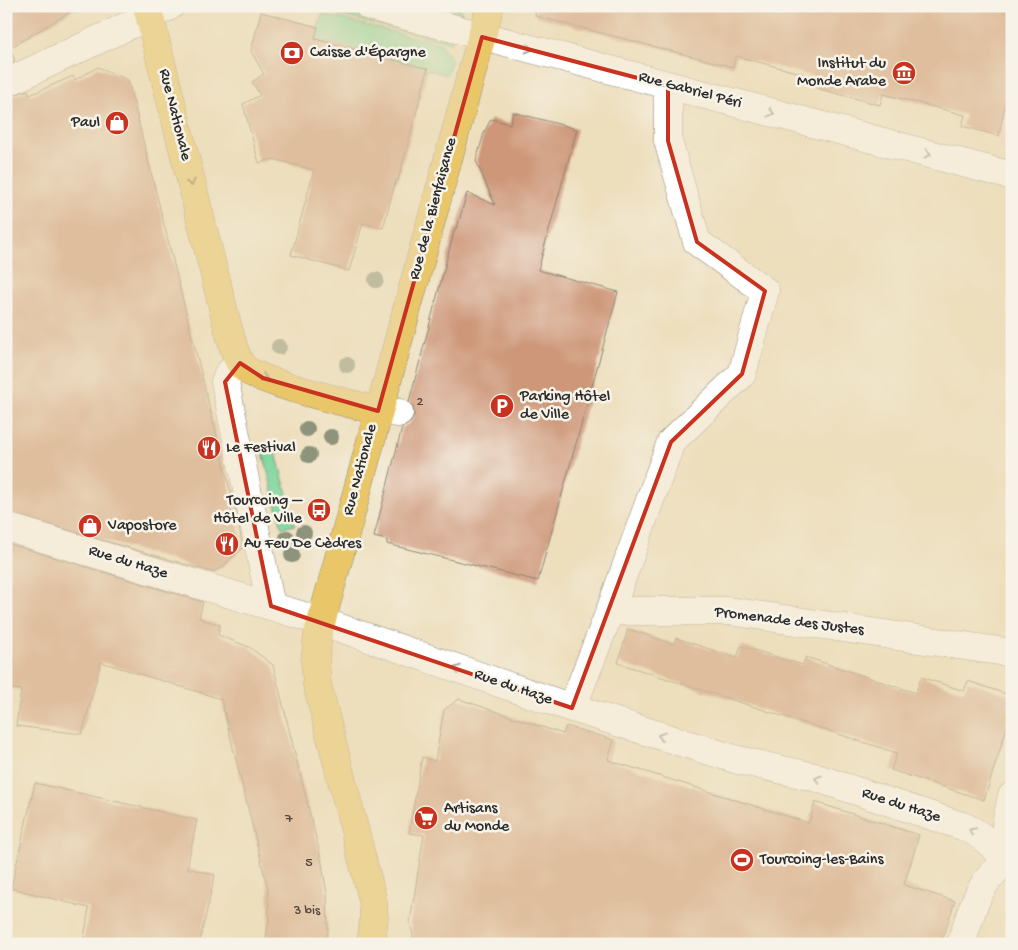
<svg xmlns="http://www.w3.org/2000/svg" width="1018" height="950" font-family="'Gochi Hand',sans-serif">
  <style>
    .built { fill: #f6d2c4 }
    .green { fill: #7dd69b; stroke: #548063 }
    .building { fill: #ce9779 }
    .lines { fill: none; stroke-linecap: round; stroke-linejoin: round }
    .minor-casing { stroke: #8c8474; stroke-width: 29 }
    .major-casing { stroke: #8c8474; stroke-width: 29 }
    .minor { stroke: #fff; stroke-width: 28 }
    .major { stroke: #e9c769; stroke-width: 28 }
    .tree { fill: #8e937c }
    .oneway { stroke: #a0a0a0 }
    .oneway2 { stroke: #8a794a }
    .marked { fill: none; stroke: #c8321e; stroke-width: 4; stroke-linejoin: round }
    .labels { text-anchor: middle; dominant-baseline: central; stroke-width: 5; stroke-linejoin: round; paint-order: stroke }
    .number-label { font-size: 14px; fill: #54463e }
    .poi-label { font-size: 16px; fill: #2b2b2b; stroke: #f7f3e8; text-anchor: start }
    .street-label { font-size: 16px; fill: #2b2b2b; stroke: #f7f3e8 }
  </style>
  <rect width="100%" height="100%" fill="#f7f3e8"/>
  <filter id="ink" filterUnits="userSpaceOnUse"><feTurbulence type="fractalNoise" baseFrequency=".02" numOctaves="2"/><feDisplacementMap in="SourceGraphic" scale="10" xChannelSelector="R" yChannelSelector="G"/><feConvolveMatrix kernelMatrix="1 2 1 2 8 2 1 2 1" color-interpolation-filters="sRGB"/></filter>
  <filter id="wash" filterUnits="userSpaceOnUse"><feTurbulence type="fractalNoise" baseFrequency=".0096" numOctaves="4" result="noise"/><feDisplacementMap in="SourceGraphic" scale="20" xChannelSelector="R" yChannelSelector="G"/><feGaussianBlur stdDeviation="1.12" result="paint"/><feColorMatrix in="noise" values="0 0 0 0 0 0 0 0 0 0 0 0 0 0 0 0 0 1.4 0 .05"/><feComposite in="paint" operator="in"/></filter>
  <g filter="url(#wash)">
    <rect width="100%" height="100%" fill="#eddebc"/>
    <polygon class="built" points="1012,67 1012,154 995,150"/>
    <g class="green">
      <polygon points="340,6 453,34 451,43 338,15"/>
      <polygon points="414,6 447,6 462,10 460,18"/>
      <polygon points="322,14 441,44 452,60 447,75 315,39"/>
      <polygon points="274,445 295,525 282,528 262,448"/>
    </g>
    <g id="blocks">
      <g class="building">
        <polygon points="6,6 80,6 10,48 15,61 6,66"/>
        <polygon points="536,6 1012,6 1012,67 999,136 962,126 965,115 883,94 880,105 816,88 819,78 736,56 733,67 535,16"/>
        <polygon points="261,12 318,27 315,39 428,69 398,181 396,180 383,228 363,223 349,271 291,255 314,170 273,159 259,163 243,104 260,95 252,82 264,74 251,51"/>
        <polygon points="98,67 128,80 236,513 243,548 221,568 212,572 6,512 6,98 28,90 30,95 73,76 75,80"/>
        <polygon points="513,112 577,129 538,270 618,292 538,581 387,544 387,540 374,537 402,428 411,422 414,415 413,407 409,402 455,228 457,228 467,193 495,205 476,161 484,133 491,119 510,124"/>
        <polygon points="6,543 203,602 199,618 220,625 218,635 249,647 273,665 321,858 327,894 328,931 325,944 265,944 269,918 268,889 221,699 101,662 82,734 16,726 21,690 6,688"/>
        <polygon points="628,629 674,644 676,638 737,658 741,646 803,665 806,657 916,693 921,677 964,691 968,681 1012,696 1012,712 984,800 891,770 897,753 618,663"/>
        <polygon points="459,699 563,734 566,726 614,740 608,760 809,823 815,802 919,835 904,885 955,901 941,944 415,944 410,922 424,835 409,833 422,757 435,761 444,710"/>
        <polygon points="35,783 197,820 187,868 215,875 199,944 83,944 89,908 11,888"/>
      </g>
    </g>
  </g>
  <g filter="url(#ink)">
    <use href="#blocks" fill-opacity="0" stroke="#8c8474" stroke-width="1"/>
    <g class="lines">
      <g class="minor-casing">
        <g id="minor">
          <polyline points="369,6 1012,176"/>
          <polyline points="6,83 170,6"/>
          <polyline points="240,363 229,373 225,382 271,606"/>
          <polyline points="378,411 399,413"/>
          <path d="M6 527 320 621 572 708 738 760 814 777 962 826C981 833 994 847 1009 861"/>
          <polyline points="610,611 671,442 742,374 765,291 697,242 668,141 668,86"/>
          <polyline points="572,708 610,611 729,611 1012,653"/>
          <polyline points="1009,861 1006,824 1012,796"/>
          <path d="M961 944C971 913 979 875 1012 860"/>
        </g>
      </g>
      <g class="major-casing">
        <g id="major">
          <path d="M147 6 227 324C231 337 234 356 243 367 259 383 351 403 378 411"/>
          <polyline points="371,944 374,918 373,901 317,684 315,661 318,634 490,6"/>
        </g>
      </g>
      <use href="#minor" class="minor"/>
      <use href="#major" class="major"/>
    </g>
    <g class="tree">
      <circle cx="376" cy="280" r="8"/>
      <circle cx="279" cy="347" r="8"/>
      <circle cx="347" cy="365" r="8"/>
      <circle cx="307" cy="429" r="8"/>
      <circle cx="331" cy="437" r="8"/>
      <circle cx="309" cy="455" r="8"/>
      <circle cx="304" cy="533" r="8"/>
      <circle cx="287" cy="538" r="8"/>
      <circle cx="292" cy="555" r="8"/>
    </g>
    <defs><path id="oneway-chevron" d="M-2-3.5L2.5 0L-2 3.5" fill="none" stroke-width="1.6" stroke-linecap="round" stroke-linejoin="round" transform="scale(1.25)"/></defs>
    <g class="oneway">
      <use href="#oneway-chevron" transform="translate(529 49) rotate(15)"/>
      <use href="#oneway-chevron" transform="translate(771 113) rotate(15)"/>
      <use href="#oneway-chevron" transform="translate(928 154) rotate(15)"/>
      <use href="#oneway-chevron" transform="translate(457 669) rotate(-161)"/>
      <use href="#oneway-chevron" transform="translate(661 736) rotate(-162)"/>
      <use href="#oneway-chevron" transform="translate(818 779) rotate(-163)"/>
      <use href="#oneway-chevron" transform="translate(972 831) rotate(-153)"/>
    </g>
    <g class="oneway2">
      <use href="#oneway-chevron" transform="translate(191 183) rotate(76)"/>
      <use href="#oneway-chevron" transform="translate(264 378) rotate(20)"/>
    </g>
  </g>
  <path d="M0 0H1018V950H0ZM482 37 668 86V141L697 242 765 291 742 374 671 442 572 708 271 606 225 382 240 363 263 378 378 411Z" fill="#eddebc" fill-opacity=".55" fill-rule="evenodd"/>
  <path class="marked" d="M482 37 668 86V141L697 242 765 291 742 374 671 442 572 708 271 606 225 382 240 363 263 378 378 411Z"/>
  <defs>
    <g id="bank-disc" transform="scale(1.25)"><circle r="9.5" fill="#c8321e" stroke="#f7f3e8"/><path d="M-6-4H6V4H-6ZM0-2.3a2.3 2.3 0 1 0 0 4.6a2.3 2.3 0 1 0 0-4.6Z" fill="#fff"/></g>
    <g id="museum-disc" transform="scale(1.25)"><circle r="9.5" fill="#c8321e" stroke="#f7f3e8"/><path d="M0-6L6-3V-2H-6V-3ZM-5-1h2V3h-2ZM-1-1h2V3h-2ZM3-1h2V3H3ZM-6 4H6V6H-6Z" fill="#fff"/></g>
    <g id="shop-disc" transform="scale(1.25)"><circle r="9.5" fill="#c8321e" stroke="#f7f3e8"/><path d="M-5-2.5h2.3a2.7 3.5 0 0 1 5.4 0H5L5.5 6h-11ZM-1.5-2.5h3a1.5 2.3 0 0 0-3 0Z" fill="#fff"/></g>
    <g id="parking-disc" transform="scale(1.25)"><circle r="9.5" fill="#c8321e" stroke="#f7f3e8"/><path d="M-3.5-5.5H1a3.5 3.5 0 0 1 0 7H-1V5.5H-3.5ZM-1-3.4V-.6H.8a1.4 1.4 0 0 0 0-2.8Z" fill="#fff"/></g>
    <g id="restaurant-disc" transform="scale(1.25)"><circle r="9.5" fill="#c8321e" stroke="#f7f3e8"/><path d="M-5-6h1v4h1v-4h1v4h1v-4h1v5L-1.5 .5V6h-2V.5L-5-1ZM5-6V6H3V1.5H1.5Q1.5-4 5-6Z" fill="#fff"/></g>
    <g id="bus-disc" transform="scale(1.25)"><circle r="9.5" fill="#c8321e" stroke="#f7f3e8"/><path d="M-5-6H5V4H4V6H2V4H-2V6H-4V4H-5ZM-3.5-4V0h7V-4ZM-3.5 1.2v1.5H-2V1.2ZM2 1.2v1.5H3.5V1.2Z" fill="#fff"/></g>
    <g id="supermarket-disc" transform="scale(1.25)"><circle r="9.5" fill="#c8321e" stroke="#f7f3e8"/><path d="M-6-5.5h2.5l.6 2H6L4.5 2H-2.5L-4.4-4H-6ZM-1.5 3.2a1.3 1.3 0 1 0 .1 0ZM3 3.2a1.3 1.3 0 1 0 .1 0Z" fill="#fff"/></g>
    <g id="stadium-disc" transform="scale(1.25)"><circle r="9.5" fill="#c8321e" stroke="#f7f3e8"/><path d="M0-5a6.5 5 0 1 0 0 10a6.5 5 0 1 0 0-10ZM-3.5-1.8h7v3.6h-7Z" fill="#fff"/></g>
  </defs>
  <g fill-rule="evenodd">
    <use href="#bank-disc" x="292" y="53"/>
    <use href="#museum-disc" x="904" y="73"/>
    <use href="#shop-disc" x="117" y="123"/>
    <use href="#parking-disc" x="502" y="406"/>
    <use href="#restaurant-disc" x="209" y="448"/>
    <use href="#bus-disc" x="319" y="510"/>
    <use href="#shop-disc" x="90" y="526"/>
    <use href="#restaurant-disc" x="227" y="544"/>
    <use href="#supermarket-disc" x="426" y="818"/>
    <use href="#stadium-disc" x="742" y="860"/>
  </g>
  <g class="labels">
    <g class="number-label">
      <text x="420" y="402">2</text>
      <text x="289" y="819">7</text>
      <text x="309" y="863">5</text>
      <text x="307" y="911">3 bis</text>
    </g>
    <g class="poi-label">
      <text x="310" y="53">Caisse d'Épargne</text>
      <text x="886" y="64" text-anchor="end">Institut du<tspan x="886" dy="18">Monde Arabe</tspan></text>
      <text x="100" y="123" text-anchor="end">Paul</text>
      <text x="520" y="397">Parking Hôtel<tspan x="520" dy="18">de Ville</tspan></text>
      <text x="226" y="448">Le Festival</text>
      <text x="302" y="501" text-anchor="end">Tourcoing –<tspan x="302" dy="18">Hôtel de Ville</tspan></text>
      <text x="108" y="526">Vapostore</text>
      <text x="244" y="544">Au Feu De Cèdres</text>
      <text x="444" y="809">Artisans<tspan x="444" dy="18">du Monde</tspan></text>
      <text x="760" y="860">Tourcoing-les-Bains</text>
    </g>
    <g class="street-label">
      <text transform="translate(690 91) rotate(15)">Rue Gabriel Péri</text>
      <text transform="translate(174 115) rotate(76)">Rue Nationale</text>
      <text transform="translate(434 209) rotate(-75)">Rue de la Bienfaisance</text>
      <text transform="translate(361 470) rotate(-75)">Rue Nationale</text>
      <text transform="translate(128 563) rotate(17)">Rue du Haze</text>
      <text transform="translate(789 622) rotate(7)">Promenade des Justes</text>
      <text transform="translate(513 688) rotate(19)">Rue du Haze</text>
      <text transform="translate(901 806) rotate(18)">Rue du Haze</text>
    </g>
  </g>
  <rect width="1018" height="950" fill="none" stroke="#f7f3e8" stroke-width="25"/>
</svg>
